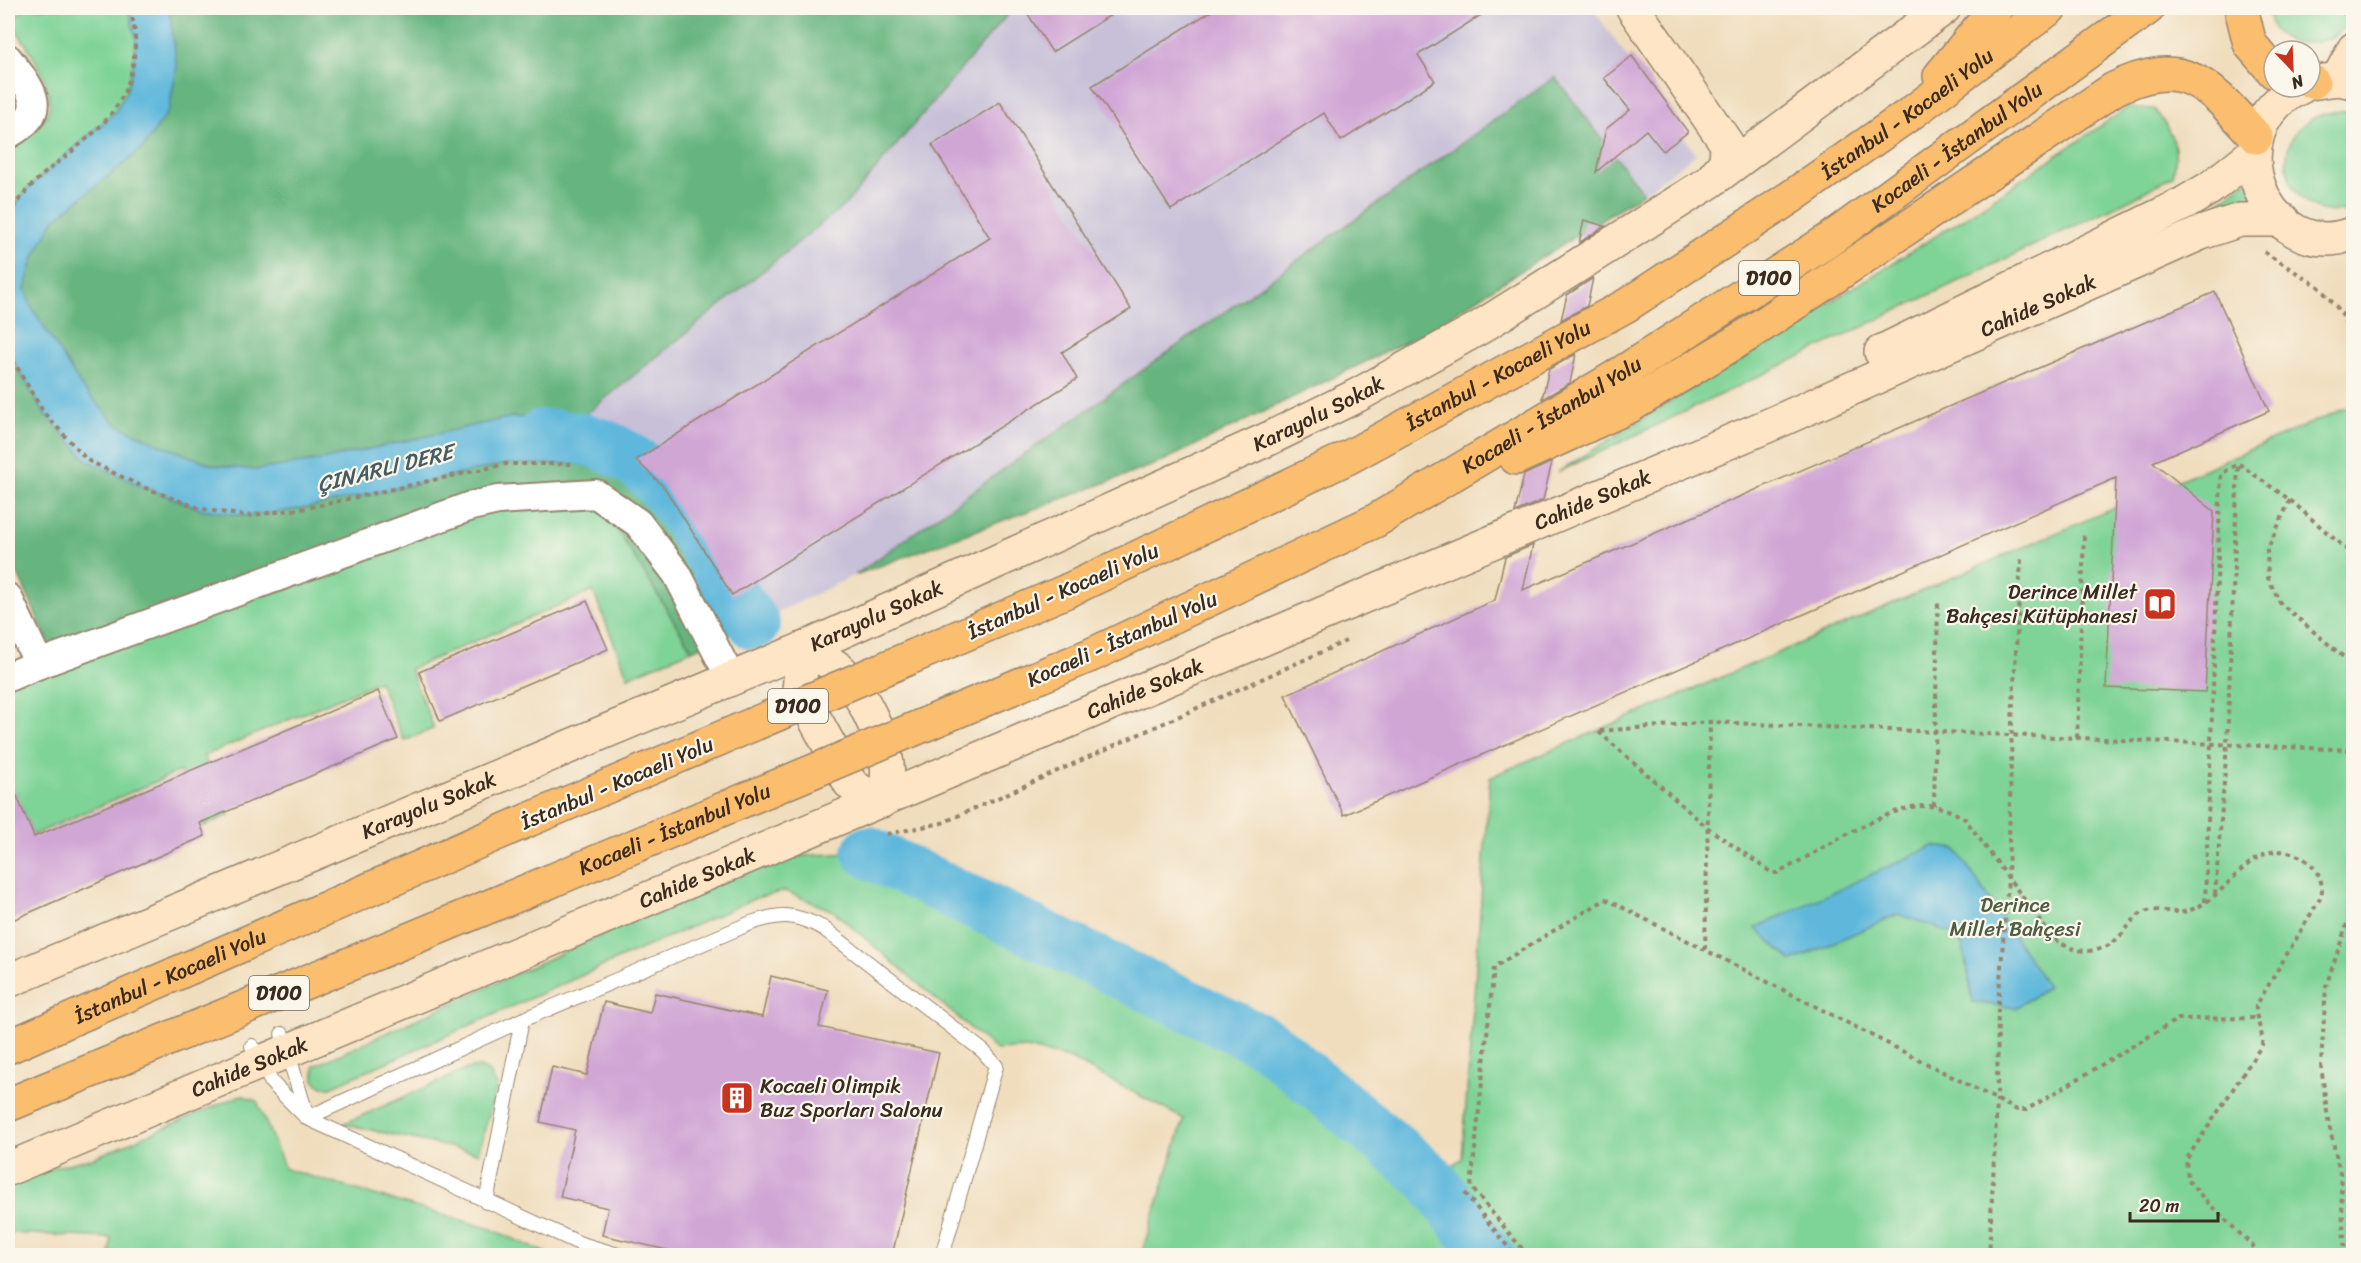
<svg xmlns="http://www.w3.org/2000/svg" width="2361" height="1263" font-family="Sriracha,sans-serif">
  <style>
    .industrial { fill: #c8c0d8 }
    .green { fill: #7ed396; stroke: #5c7e5a; stroke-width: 1.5 }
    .forest { fill: #66b57f; stroke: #50704e; stroke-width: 1.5 }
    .water { fill: #5eb8dc; stroke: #4c717d; stroke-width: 1.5 }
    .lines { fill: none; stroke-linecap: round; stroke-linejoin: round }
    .river { stroke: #5eb8dc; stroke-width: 52 }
    .building { fill: #d0a6d5 }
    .lane-casing { stroke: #96846e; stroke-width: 16 }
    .street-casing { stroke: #96846e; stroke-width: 32 }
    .secondary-casing { stroke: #96846e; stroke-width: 36 }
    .highway-casing { stroke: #96846e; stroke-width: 36 }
    .path { stroke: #96846e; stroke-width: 4; stroke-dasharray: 4.5 4.5; stroke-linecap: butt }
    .lane { stroke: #fff; stroke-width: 14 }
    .street { stroke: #fff; stroke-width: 28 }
    .secondary { stroke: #fde5c5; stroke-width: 33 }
    .highway { stroke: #fbbd6e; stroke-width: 33 }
    .highway-bridge-casing { stroke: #96846e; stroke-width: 36; stroke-linecap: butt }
    .highway-bridge { stroke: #fbbd6e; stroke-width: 33 }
    .labels { text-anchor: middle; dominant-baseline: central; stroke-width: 4.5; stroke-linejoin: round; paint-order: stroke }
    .shield { fill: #fbf7ec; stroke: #75685c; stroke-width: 1.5 }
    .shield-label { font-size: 20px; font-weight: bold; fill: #3b2a1e }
    .street-label { font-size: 21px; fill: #3b2a1e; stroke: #fbf7ec }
    .poi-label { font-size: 21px; fill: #3b2a1e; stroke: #fbf7ec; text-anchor: end }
    .park-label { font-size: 21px; fill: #4f5d42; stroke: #fbf7ec }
    .water-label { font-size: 22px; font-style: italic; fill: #475c60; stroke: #fbf7ec }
  </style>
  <rect width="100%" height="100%" fill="#fbf7ec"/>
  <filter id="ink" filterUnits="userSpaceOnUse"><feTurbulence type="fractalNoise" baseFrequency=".0167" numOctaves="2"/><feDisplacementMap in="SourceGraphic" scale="12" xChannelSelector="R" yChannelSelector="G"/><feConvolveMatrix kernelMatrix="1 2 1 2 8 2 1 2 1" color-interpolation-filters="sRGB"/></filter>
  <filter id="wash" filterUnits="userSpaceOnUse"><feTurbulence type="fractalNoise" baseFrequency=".008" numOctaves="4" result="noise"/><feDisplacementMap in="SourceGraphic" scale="24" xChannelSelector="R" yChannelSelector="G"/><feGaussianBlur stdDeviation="1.35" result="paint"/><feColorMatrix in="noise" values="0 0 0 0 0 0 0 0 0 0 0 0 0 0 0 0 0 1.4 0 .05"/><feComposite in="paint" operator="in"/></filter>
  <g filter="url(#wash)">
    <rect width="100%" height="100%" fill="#f0ddbd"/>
    <polygon class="industrial" points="1013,8 1592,8 1696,154 1643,193 1424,333 1159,463 855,575 754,624 732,595 566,436 580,419 998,27"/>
    <g class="green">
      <path d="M27 8H149L150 84 8 243V146C18 139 34 133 42 123 66 95 25 45 10 20Z"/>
      <path d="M2266 8H2353C2354 40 2294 56 2274 30 2270 24 2268 14 2266 8Z"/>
      <path d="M2127 108 2154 109C2172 132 2180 146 2173 176L2131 199 1558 472 1963 219Z"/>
      <path d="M2344 111 2353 114V209C2279 231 2255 114 2344 111Z"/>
      <polygon points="2247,181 2257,202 2192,222"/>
      <polygon points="2353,405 2353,1255 1141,1255 1184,1119 1069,1058 1026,1048 996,1050 833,911 785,891 756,898 331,1087 322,1087 314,1080 314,1066 717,882 798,856 868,852 1268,1049 1430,1178 1462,1159 1490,777"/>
      <polygon points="596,494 692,650 628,677 593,591 410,669 434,728 404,741 379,681 204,756 229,815 204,826 180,771 33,835 10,780 8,780 8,677 471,506"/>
      <polygon points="479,1067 489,1071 497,1086 478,1153 343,1124 467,1069"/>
      <polygon points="241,1095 257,1101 285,1169 491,1229 550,1255 129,1255 110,1254 111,1238 8,1233 8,1182 28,1173 93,1158"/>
    </g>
    <g class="forest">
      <polygon points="149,8 1013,8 847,203 580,419 563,437 610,446 636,460 754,624 692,650 595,494 498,500 56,659 8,552 8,243 123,131"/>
      <polygon points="1555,77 1643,193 1424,333 1159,463 855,575"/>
    </g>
    <g class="water">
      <polygon points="128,8 169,8 177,67 169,110 143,148 54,220 33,259 25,289 32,308 81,386 116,424 163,446 213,465 255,470 316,461 512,417 580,419 567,436 610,446 636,460 667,489 754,624 737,631 676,527 656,499 608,471 578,464 506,464 307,508 246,516 201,509 143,487 87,460 44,413 8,352 8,216 26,190 115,112 127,90 134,60 136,38"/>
      <polygon points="1933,846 1956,849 2048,987 2016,1008 1973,1002 1963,947 1957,935 1898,914 1792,961 1755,928"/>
    </g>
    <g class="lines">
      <g class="river">
        <path d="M542 435C669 434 690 540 754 624"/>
        <polyline points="868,852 1267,1043 1430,1178 1489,1256"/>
      </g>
    </g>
    <g id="blocks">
      <g class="building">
        <polygon points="1024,8 1122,8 1052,52"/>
        <polygon points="1216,8 1492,8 1418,55 1435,81 1341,141 1324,113 1171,210 1092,86"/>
        <polygon points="1632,56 1688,132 1663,151 1646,130 1596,172 1606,129 1630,110 1604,78"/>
        <polygon points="1000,102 1131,309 1062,352 1077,379 732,595 664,487 636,460 990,238 932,145"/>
        <polygon points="1584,220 1605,226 1579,243"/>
        <polygon points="1593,278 1587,306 1561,320 1567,295"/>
        <polygon points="2215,292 2269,411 2153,462 2214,511 2205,692 2106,688 2116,478 1344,815 1285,695 1495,600 1505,557 1533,545 1523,590"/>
        <polygon points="1576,354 1570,383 1542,399 1549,369"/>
        <polygon points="1552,462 1543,500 1515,512 1524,475"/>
        <polygon points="587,601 608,649 440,721 419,672"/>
        <polygon points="378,691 398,739 200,823 205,836 8,922 8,775 34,837"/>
        <polygon points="771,976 828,990 819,1027 939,1053 892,1256 693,1256 602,1235 608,1208 560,1197 575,1130 540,1122 552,1067 587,1075 604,1002 650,1013 655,993 762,1017"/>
      </g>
    </g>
  </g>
  <g filter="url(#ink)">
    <use href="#blocks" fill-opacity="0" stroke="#96846e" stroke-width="1.5"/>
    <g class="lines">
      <g class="lane-casing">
        <g id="lane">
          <polyline points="282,1034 307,1116"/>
          <polyline points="252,1046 272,1083 307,1118 581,1244 621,1256"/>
          <polyline points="307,1118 522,1020"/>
          <path d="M486 1202 522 1020 751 923C781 913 794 913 823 928L983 1051 996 1066 942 1256"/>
        </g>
      </g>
      <g class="street-casing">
        <g id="street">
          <path d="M8 59C31 89 52 111 8 134"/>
          <polyline points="8,598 39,664 471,506 498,500 596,494 638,523 677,574 731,679"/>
          <polyline points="8,677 39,664"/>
        </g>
      </g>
      <g class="secondary-casing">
        <g id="secondary">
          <polyline points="1633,8 1727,144 1726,162 1712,179"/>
          <polyline points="2338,79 2354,49"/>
          <polyline points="2310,83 2338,79 2354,82"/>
          <path d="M2301 87C2209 130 2267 269 2354 233"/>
          <polyline points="1881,352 2185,203 2210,188 2254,153"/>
          <path d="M803 649C816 655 828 660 839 669 860 688 883 737 887 764 889 777 886 789 882 801L860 791 850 783 799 690Z"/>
          <path id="s1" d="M8 981 803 649 1268 439 1356 396 1479 328 1711 181 1944 8"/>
          <path id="s2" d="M8 1169 1774 423 2201 233 2240 220H2283"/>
        </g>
      </g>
      <g class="highway-casing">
        <g id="highway">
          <polyline points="2241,8 2250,44 2274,72"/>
          <polyline points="1940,76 1996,8"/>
          <polyline points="2310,81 2313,82"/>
          <path d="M1516 458 1630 406 1749 334 2114 89C2186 53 2210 87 2256 137"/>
          <path id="s3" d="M1069 590 1349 457 1627 305 1791 197 1914 111 2050 8"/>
          <path id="s4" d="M1091 655 1375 521 1614 378 1829 240 2148 8"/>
          <path id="s5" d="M8 1047 526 821"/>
          <polyline points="8,1105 551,881"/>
        </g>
      </g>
      <g class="path">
        <path d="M8 216C44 152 124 141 134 57 136 41 136 23 128 8"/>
        <polyline points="2264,252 2319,287 2341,312 2354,343"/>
        <polyline points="8,352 44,413 87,460 143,487 201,509 246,516 307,508 506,464 574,464"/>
        <polyline points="2239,464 2290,500 2354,556"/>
        <polyline points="2290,500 2267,550 2268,578 2280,603 2354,666"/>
        <polyline points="1600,731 1710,722 2354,750"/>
        <path d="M1599 732 1708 828 1772 873H1778C1812 855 1886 807 1921 806 1938 805 1951 810 1965 819L2049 933C2067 953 2096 958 2117 939 2126 931 2132 919 2142 913 2156 906 2173 915 2187 911 2221 902 2237 863 2268 853 2294 844 2328 869 2321 897L2256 1006C2255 1021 2264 1032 2262 1045L2186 1160 2188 1180 2206 1201 2263 1256"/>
        <polyline points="2077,738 2084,534"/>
        <polyline points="1934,806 1938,602"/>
        <polyline points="887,834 942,823 1346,641"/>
        <polyline points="2215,894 2227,745 2238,464"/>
        <polyline points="2205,902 2221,474 2238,464"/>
        <polyline points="1705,949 1710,722"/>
        <polyline points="1465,1193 1515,1256"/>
        <polyline points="1528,1256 1471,1187 1494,967 1606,899 2017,1110 2026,1110 2178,1019 2255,1018"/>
        <polyline points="1989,1256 1997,1100 1998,1005 2008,879 2012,722 2021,559"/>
        <polyline points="2345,1256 2340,1173 2328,1120 2321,1065 2326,986 2354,903"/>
      </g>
      <use href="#lane" class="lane"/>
      <use href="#street" class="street"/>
      <use href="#secondary" class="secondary"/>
      <use href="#highway" class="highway"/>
      <g class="highway-bridge-casing">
        <g id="highway-bridge">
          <polyline points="526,821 1069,590"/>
          <path id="s6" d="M551 881 1091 655"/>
        </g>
      </g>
      <use href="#highway-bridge" class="highway-bridge"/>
    </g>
  </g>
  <defs>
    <g id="library-square" transform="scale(1.725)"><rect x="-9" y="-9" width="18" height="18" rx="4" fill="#c8321e" stroke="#fbf7ec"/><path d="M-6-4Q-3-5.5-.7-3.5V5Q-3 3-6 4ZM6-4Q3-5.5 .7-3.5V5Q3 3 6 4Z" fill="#fff"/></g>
    <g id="building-square" transform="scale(1.725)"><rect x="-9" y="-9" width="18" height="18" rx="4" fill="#c8321e" stroke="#fbf7ec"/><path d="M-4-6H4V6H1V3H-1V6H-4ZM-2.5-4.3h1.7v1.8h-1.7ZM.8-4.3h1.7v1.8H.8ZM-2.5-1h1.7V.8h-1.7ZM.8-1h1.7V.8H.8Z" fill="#fff"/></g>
  </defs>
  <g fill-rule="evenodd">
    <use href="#library-square" x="2160" y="604"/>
    <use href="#building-square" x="737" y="1098"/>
  </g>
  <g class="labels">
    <g class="shield">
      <rect x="1739" y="261" width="60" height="34" rx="4.5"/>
      <rect x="768" y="689" width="60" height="34" rx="4.5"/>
      <rect x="249" y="976" width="60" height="34" rx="4.5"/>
    </g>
    <g class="shield-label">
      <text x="1769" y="278">D100</text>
      <text x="798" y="706">D100</text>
      <text x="279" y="993">D100</text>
    </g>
    <g class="street-label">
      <text stroke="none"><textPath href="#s3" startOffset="966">İstanbul - Kocaeli Yolu</textPath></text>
      <text stroke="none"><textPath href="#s4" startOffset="1006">Kocaeli - İstanbul Yolu</textPath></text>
      <text stroke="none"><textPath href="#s2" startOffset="2206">Cahide Sokak</textPath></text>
      <text stroke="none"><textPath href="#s3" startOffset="480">İstanbul - Kocaeli Yolu</textPath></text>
      <text stroke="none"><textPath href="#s1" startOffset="1428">Karayolu Sokak</textPath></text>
      <text stroke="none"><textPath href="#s4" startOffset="520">Kocaeli - İstanbul Yolu</textPath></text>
      <text stroke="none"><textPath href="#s2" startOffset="1720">Cahide Sokak</textPath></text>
      <text transform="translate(1063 591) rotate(-24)">İstanbul - Kocaeli Yolu</text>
      <text stroke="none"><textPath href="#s1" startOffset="942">Karayolu Sokak</textPath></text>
      <text transform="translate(1122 639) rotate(-24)">Kocaeli - İstanbul Yolu</text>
      <text stroke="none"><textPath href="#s2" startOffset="1234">Cahide Sokak</textPath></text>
      <text transform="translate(617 783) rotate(-23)">İstanbul - Kocaeli Yolu</text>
      <text stroke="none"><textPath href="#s1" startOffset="456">Karayolu Sokak</textPath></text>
      <text stroke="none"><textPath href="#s6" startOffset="134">Kocaeli - İstanbul Yolu</textPath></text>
      <text stroke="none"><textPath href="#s2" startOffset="748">Cahide Sokak</textPath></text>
      <text stroke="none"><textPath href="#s5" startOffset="177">İstanbul - Kocaeli Yolu</textPath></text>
      <text stroke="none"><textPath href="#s2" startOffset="262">Cahide Sokak</textPath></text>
    </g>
    <g class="poi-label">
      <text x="2137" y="592">Derince Millet<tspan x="2137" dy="24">Bahçesi Kütüphanesi</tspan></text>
      <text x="760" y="1086" text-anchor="start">Kocaeli Olimpik<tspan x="760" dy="24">Buz Sporları Salonu</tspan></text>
    </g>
    <g class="park-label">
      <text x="2015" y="905">Derince<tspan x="2015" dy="24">Millet Bahçesi</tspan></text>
    </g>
    <g class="water-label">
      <text transform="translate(385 468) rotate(-14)">ÇINARLI DERE</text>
    </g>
  </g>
  <rect width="2361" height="1263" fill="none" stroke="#fbf7ec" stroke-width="30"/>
  <g transform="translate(2292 69) rotate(157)"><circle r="28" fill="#fbf7ec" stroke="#aea59a" stroke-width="1.5"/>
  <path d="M0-4.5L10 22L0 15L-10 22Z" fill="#c8321e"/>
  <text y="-9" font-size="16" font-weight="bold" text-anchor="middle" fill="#3b2a1e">N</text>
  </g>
  <path d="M2130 1212v9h88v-9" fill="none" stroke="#3b2a1e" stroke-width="3"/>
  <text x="2139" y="1212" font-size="18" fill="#3b2a1e" stroke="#fbf7ec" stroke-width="4.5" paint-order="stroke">20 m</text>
</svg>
